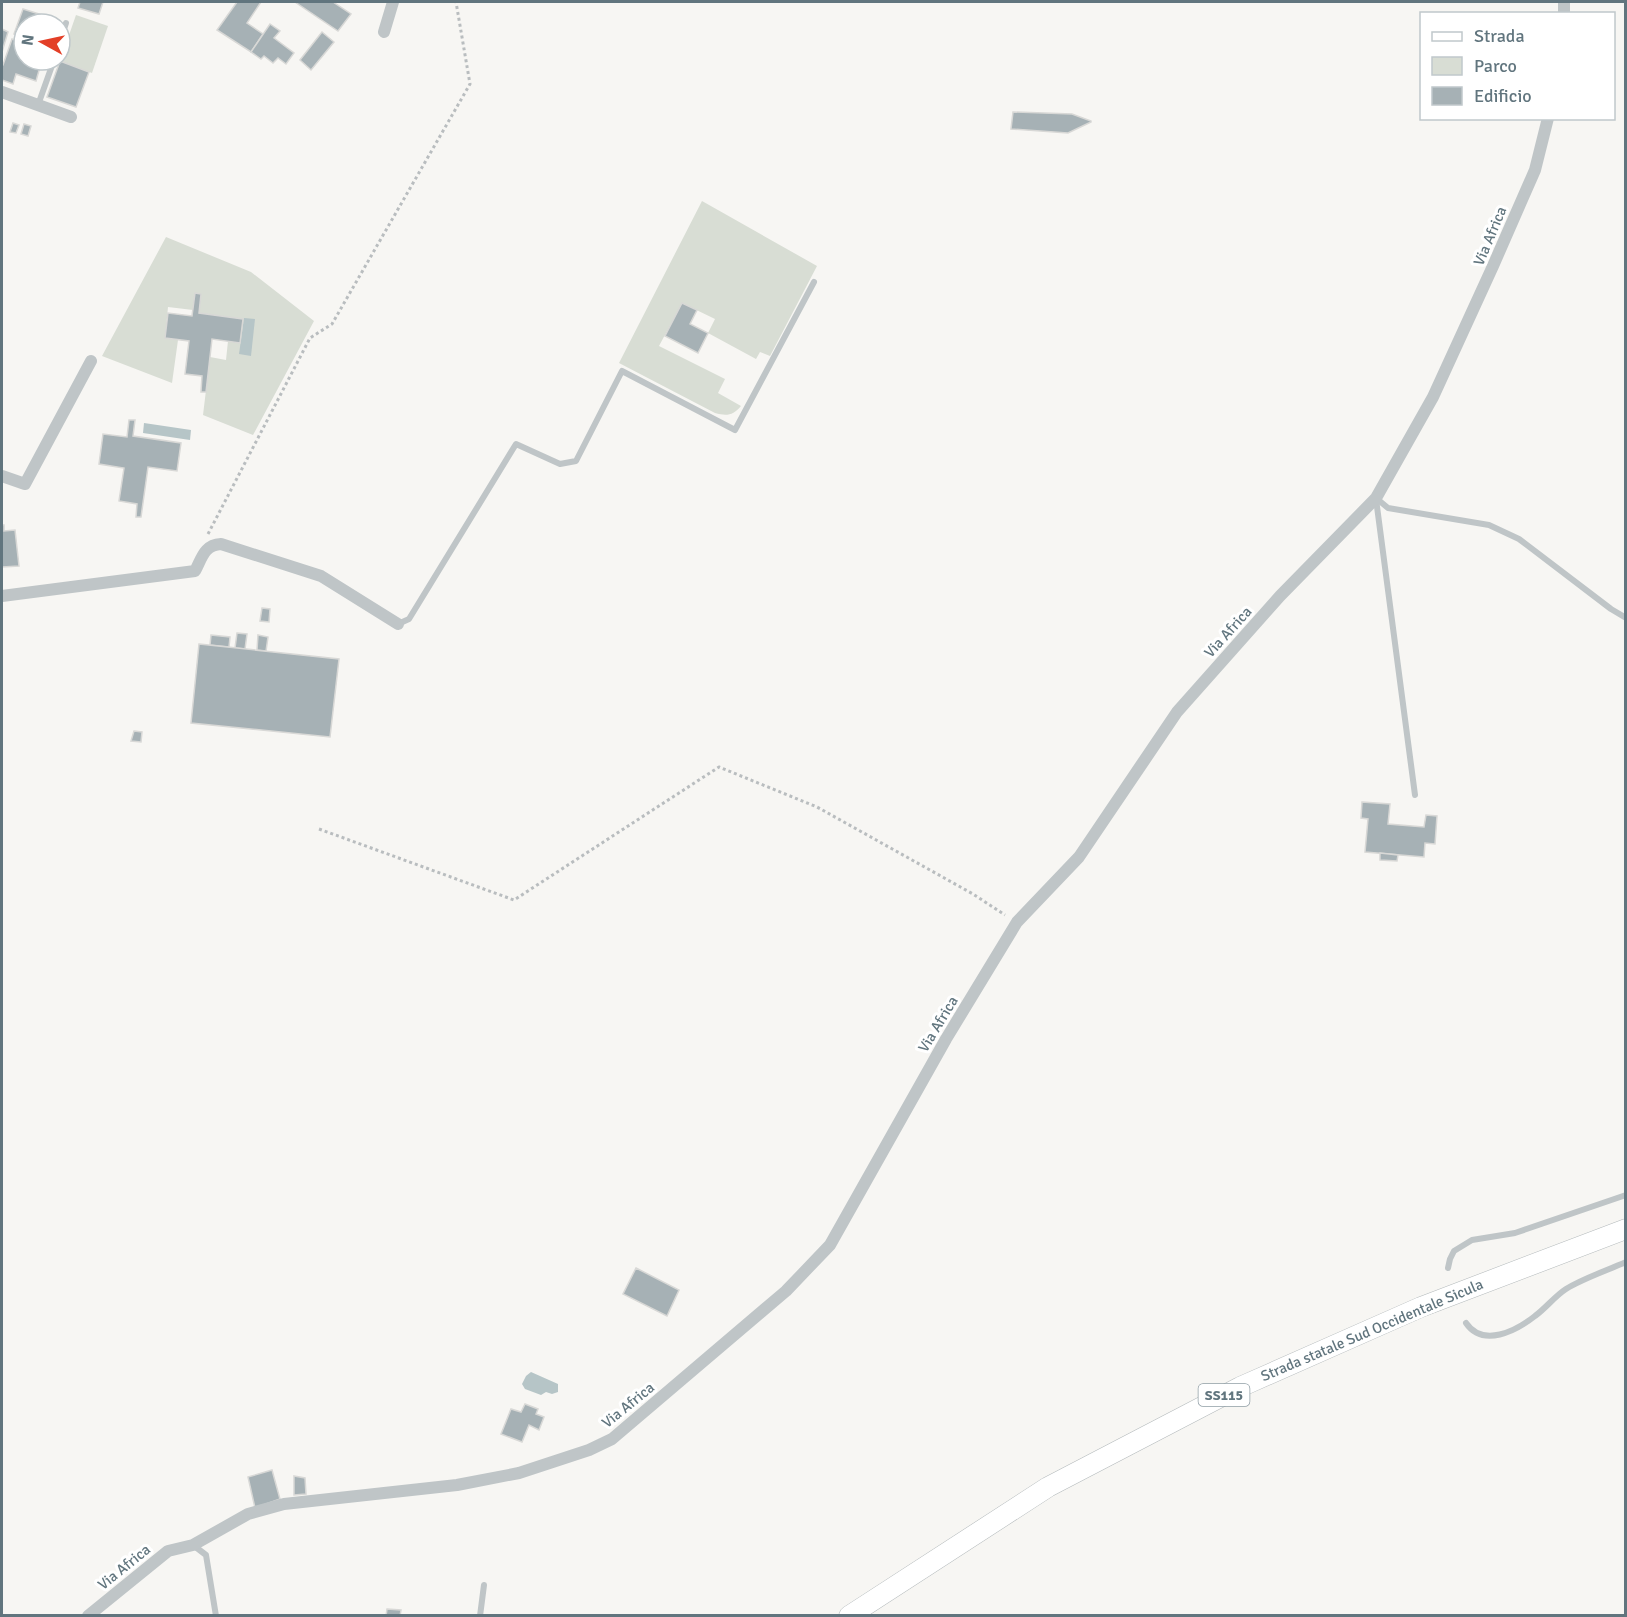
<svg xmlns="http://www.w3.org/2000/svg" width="1627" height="1617" font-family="Signika,sans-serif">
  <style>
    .green { fill: #d8ddd4 }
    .water { fill: #b6c5c7 }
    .building { fill: #a6b1b5; stroke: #d8d8d6; stroke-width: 1.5 }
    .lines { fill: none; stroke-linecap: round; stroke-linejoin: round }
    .primary-casing { stroke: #b3b9bb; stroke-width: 21 }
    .path { stroke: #b9bdbf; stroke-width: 3; stroke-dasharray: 3 3; stroke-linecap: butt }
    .service { stroke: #bfc5c7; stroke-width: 6 }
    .minor { stroke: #bfc5c7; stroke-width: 12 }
    .primary { stroke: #fff; stroke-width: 20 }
    .labels { text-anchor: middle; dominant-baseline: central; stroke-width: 6; stroke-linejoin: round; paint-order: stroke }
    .shield { fill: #fff; stroke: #909ea5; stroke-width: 1.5 }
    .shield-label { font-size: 14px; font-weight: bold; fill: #61757e }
    .street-label { font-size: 15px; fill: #61757e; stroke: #fff }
  </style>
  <rect width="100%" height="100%" fill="#f7f6f3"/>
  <g class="green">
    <polygon points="76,15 108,26 92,73 60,61"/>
    <path d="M702 201 817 266 770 356 760 352 756 359 708 333 715 319 682 303 659 346 725 379 718 393 741 406C733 416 726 416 715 413L619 363Z"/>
    <polygon points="166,237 251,272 314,321 253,435 203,415 210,357 226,360 228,341 240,343 243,319 199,313 193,310 168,307 165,338 178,340 172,383 102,356"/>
  </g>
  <g class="water">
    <polygon points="244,318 255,319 251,356 239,354"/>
    <polygon points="144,423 191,430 190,440 143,433"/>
    <polygon points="531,1372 558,1384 558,1392 552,1394 546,1392 541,1395 525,1389 522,1384 526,1376"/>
  </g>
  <g class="building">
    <polygon points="80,2 103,2 99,14 78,8"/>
    <polygon points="237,2 261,2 247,23 263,34 251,52 217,30"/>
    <polygon points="295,2 333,2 351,14 338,31"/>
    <polygon points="23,9 52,18 50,24 24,24 24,37 14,34"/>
    <polygon points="270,24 280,31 274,38 294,53 286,64 278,58 273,63 264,56 261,59 251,52"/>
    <polygon points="2,29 8,32 2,52"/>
    <polygon points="322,32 334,42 311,70 300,60"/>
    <polygon points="12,39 24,43 24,60 42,60 36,81 16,74 13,84 2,80 2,65 3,65"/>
    <polygon points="60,61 89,72 76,107 47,97"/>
    <polygon points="1013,112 1072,114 1091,121 1091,122 1068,133 1011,129"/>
    <polygon points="13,123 19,125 16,133 10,132"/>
    <polygon points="24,124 31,126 28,136 21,134"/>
    <polygon points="195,293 201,294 199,313 243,319 240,343 212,339 206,392 201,392 202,376 185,374 189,341 165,338 168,313 192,316"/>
    <polygon points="682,303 697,310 690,324 708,333 698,353 665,336"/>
    <polygon points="129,420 135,420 133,436 181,443 177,471 148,467 141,517 136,517 137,504 119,501 124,468 99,464 103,434 127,437"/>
    <polygon points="2,525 4,525 4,531 15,530 19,566 2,567"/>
    <polygon points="262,608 270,609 269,622 260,621"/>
    <polygon points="237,633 247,634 245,649 235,648"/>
    <polygon points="211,635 230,637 229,647 210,645"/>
    <polygon points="258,635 268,637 266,651 257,650"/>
    <polygon points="199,644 339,659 330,737 191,723"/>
    <polygon points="134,731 142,732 141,742 131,741"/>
    <polygon points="1362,802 1390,804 1388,824 1424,827 1426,815 1437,816 1435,844 1425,843 1424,857 1365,852 1368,819 1361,818"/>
    <polygon points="1380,853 1398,855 1397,861 1380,860"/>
    <polygon points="636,1268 679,1290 667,1316 623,1294"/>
    <polygon points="525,1404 538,1409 536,1414 544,1417 539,1430 529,1425 522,1442 501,1434 511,1409 521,1412"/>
    <polygon points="272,1470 280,1499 255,1508 248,1477"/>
    <polygon points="294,1476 305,1478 306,1494 294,1495"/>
    <polygon points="387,1609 401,1610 400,1616 386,1616"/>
  </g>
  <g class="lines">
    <g class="primary-casing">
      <polyline id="primary" points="849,1616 1048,1487 1240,1387 1421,1307 1626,1229"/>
    </g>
    <g class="path">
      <polyline points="208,534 310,338 332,324 470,84 456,2"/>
      <polyline points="319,829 514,900 719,767 817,807 973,894 1005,915"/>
    </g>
    <g class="service">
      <polyline points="60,41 66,23"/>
      <polyline points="38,105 54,60"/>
      <polyline points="1376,498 1388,508 1489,525 1519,539 1611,609 1626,618"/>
      <polyline points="1376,499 1415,795"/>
      <polyline points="398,624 409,619 516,444 560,464 576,461 622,371 735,430 814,282"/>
      <polyline points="1448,1268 1450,1259 1454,1251 1472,1240 1515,1233 1626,1195"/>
      <path d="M1466 1323C1483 1348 1516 1331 1535 1316 1546 1308 1555 1296 1566 1289 1584 1278 1606 1271 1626 1262"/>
      <polyline points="193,1545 206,1555 216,1616"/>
      <polyline points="480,1616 484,1585"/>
    </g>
    <g class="minor">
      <polyline points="1564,14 1564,2"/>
      <polyline points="384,32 393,2"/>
      <polyline points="2,92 71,117"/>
      <polyline points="2,476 25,484 91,361"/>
      <path d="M2 596 195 571C202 558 204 545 221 544L321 576 398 624"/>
      <polyline points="88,1616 168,1551 193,1545 248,1514 284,1504 457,1485 519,1473 589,1450 612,1439 786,1291 830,1245 946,1039 1017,922 1079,857 1177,712 1280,596 1376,498 1433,397 1493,266 1535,170 1548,118"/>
    </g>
    <use href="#primary" class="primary"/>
  </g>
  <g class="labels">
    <rect class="shield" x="1198.5" y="1384" width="51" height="22" rx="4.5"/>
    <g class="shield-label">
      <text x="1224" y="1395">SS115</text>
    </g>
    <g class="street-label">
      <text transform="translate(1490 236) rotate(-67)">Via Africa</text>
      <text transform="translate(1228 632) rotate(-48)">Via Africa</text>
      <text transform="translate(938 1024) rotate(-59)">Via Africa</text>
      <text transform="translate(1372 1330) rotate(-23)">Strada statale Sud Occidentale Sicula</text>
      <text transform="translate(628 1405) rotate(-39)">Via Africa</text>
      <text transform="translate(124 1567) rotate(-39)">Via Africa</text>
    </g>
  </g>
  <rect width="1627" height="1617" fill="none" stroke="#61757e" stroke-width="6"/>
  <rect x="1420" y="12" width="195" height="108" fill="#ffffff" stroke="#c0c8cb" stroke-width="1.5"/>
  <rect x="1432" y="32" width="30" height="9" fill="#ffffff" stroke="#c0c8cb" stroke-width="1.5"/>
  <text x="1474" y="42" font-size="18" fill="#61757e">Strada</text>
  <rect x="1432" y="57" width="30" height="18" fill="#d8ddd4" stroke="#c0c8cb" stroke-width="1.5"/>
  <text x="1474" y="72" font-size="18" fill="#61757e">Parco</text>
  <rect x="1432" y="87" width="30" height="18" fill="#a6b1b5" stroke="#c0c8cb" stroke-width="1.5"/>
  <text x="1474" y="102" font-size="18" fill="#61757e">Edificio</text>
  <g transform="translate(42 42) rotate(278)"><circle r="28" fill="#ffffff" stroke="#c0c8cb" stroke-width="1.5"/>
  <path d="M0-4.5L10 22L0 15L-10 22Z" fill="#e33f27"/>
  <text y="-9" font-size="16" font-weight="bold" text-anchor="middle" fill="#61757e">N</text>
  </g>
</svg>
